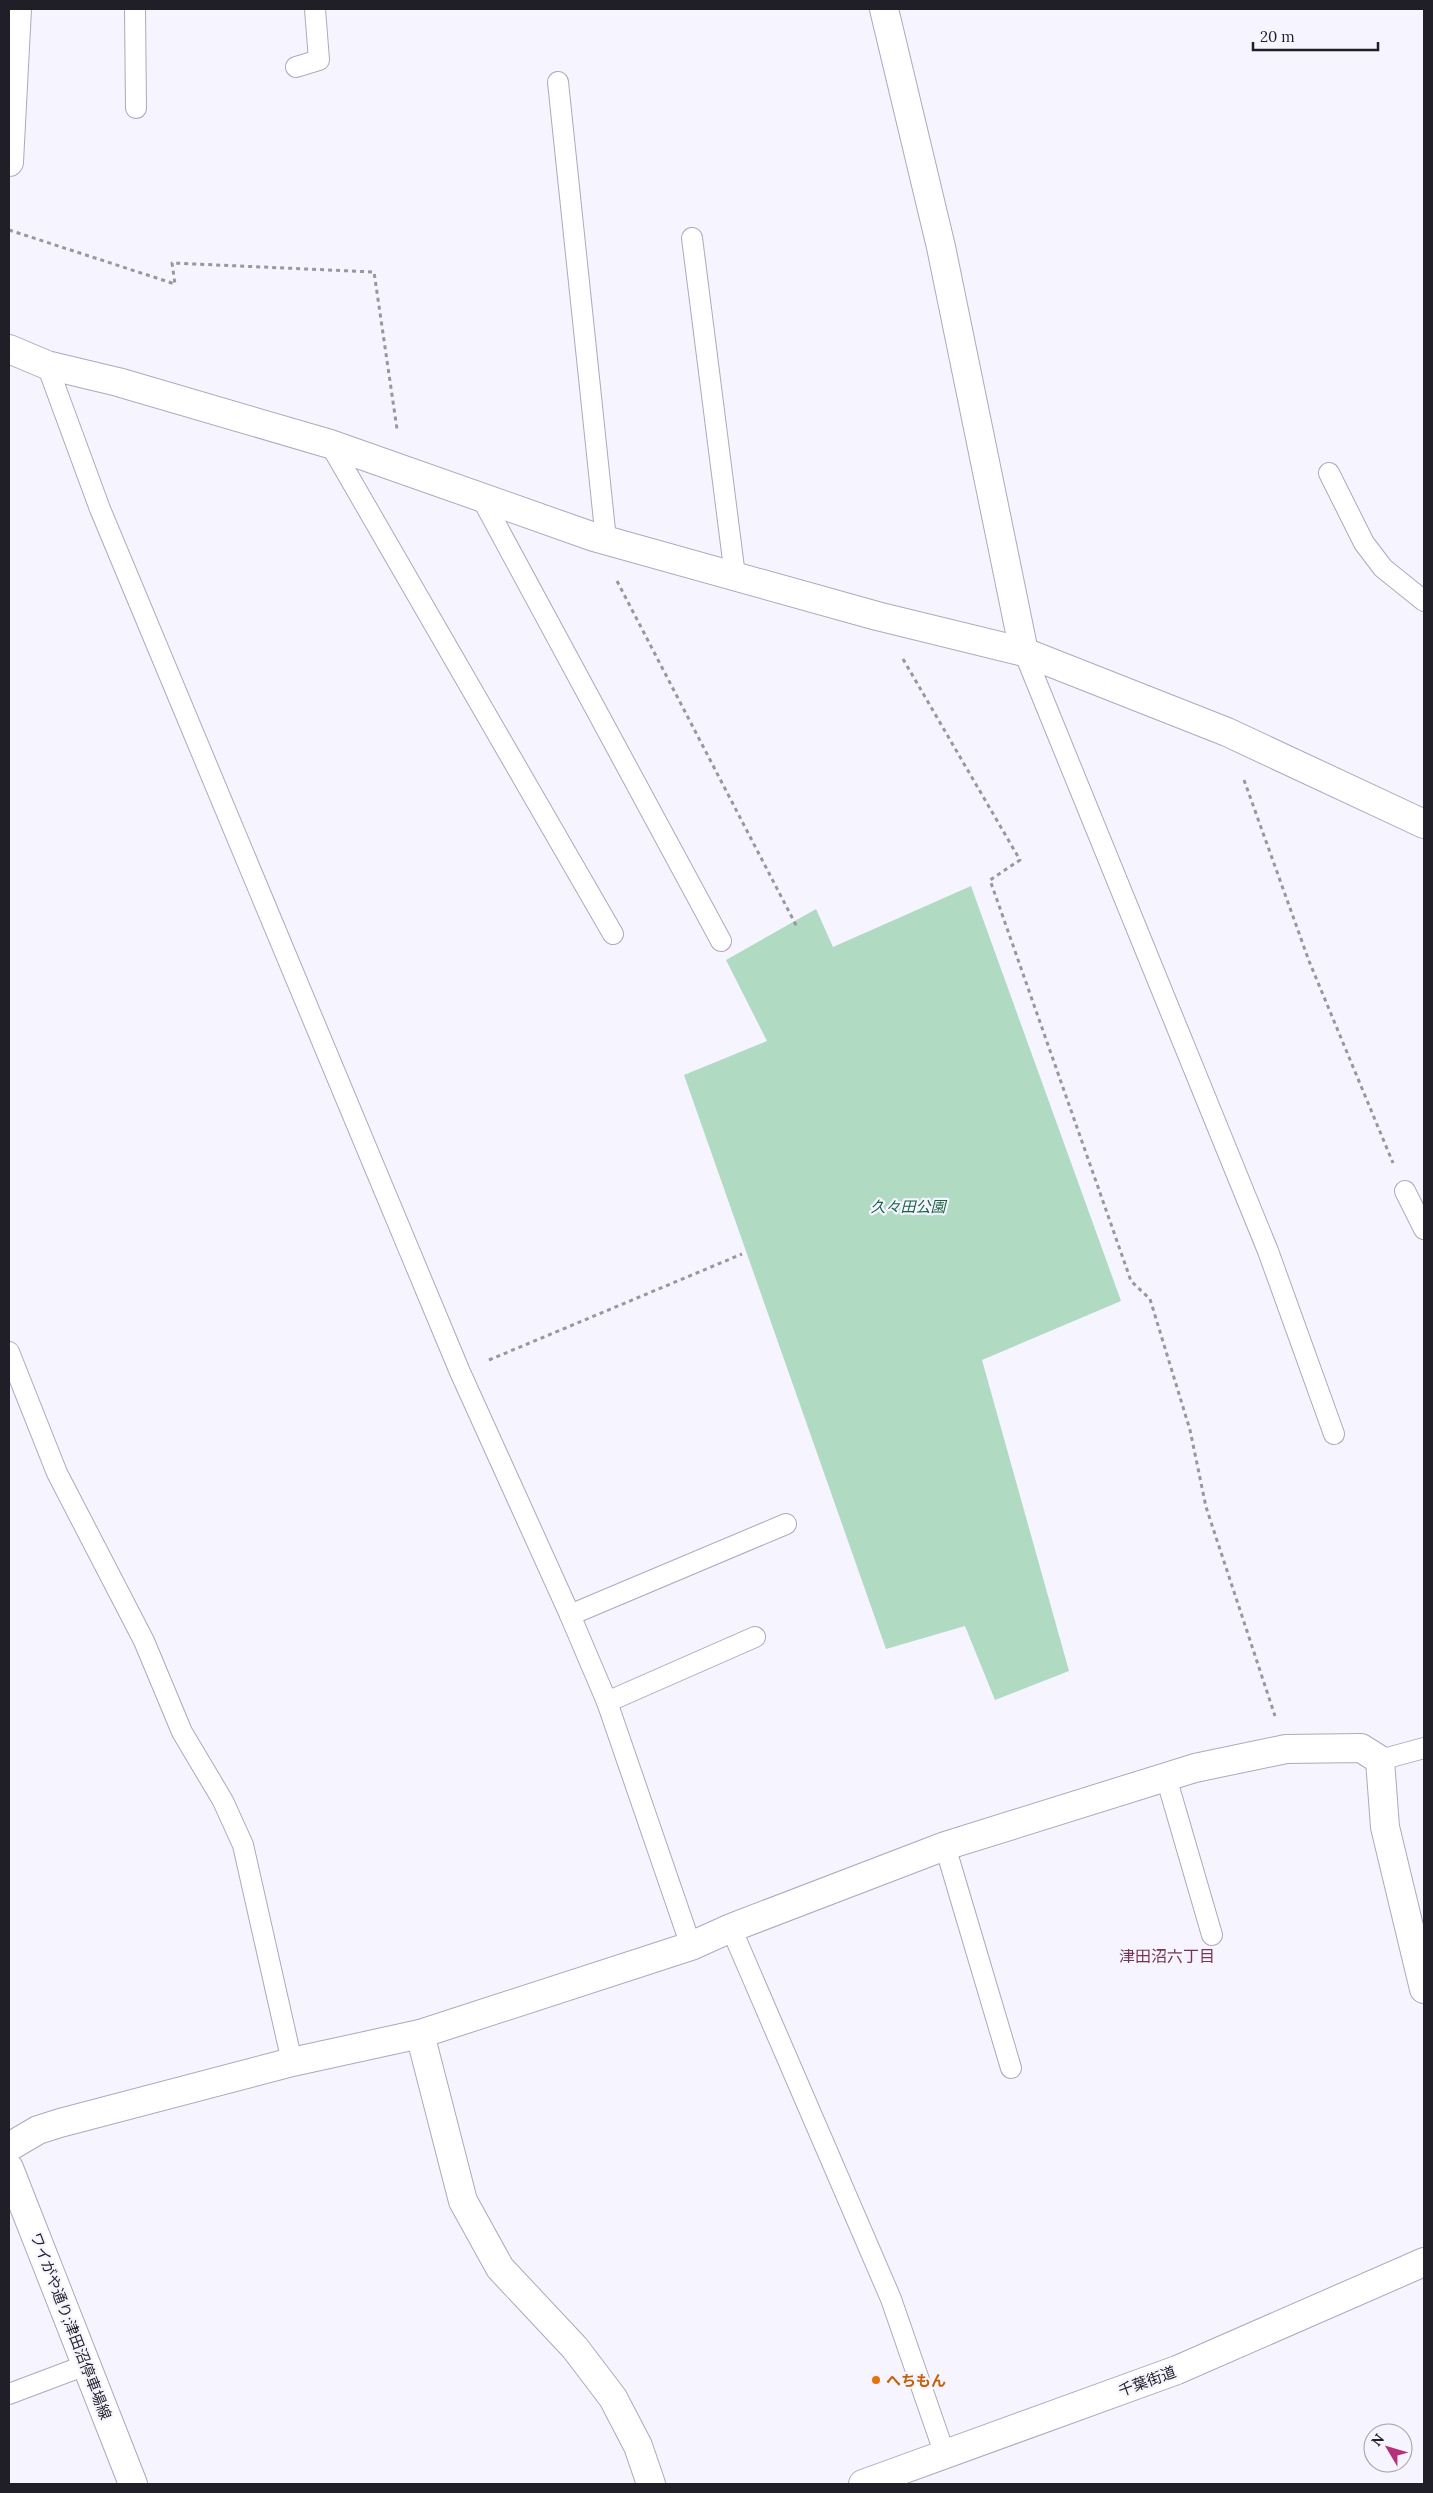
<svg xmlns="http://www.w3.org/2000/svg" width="1433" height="2493" font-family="Lora,'Noto Sans JP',serif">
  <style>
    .green { fill: #b0dac2 }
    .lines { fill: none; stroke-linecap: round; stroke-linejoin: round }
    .lane-casing { stroke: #aca9c0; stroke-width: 22 }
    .street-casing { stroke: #aca9c0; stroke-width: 30 }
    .secondary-casing { stroke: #aca9c0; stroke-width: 30 }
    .highway-casing { stroke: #aca9c0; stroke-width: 30 }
    .path { stroke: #9896a0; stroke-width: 3; stroke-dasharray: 4 4; stroke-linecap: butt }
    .lane { stroke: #fff; stroke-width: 20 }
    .street { stroke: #fff; stroke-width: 28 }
    .secondary { stroke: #fff; stroke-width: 28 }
    .highway { stroke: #fff; stroke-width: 28 }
    .food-dot { fill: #e8710a; stroke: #f6f4fe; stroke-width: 2 }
    .labels { text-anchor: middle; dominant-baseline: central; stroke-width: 4.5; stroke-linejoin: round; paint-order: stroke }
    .park-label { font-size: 15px; font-style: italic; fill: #156443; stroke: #f6f4fe }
    .street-label { font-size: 15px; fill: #201e27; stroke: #f6f4fe }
    .food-label { font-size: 15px; font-weight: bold; fill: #c56008; stroke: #f6f4fe; text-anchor: start }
    .neighbourhood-label { font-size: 16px; fill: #753454; stroke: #f6f4fe }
  </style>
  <rect width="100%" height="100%" fill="#f6f4fe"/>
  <polygon class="green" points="971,886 1121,1301 982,1360 1069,1671 995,1700 965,1626 886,1649 684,1075 767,1041 726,960 816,909 833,947"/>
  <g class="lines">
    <g class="lane-casing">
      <g id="lane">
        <polyline points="135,9 136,108"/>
        <polyline points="296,67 319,60 315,9"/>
        <polyline points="558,82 606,540"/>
        <polyline points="692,238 735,576"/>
        <polyline points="47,365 100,509 460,1372 570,1615 607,1702 691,1946"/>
        <polyline points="330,444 613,934"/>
        <polyline points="1329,473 1364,543 1383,568 1424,601"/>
        <polyline points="481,497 721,941"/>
        <polyline points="1024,652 1268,1251 1334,1434"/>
        <polyline points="1405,1191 1424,1229"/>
        <polyline points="9,1352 57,1473 144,1641 182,1732 223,1801 243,1845 292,2062"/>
        <polyline points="570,1615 786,1524"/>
        <polyline points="607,1702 755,1637"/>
        <polyline points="1380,1760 1424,1748"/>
        <polyline points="1166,1777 1212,1935"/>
        <polyline points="945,1846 1011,2068"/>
        <polyline points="731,1928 891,2299 945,2455"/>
        <polyline points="9,2394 86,2365"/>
      </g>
    </g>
    <g class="street-casing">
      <g id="street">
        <polyline points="9,162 17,9"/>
        <polyline points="9,349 47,365 118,382 330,444 594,537 877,616 1024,652 1227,732 1424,824"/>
        <polyline points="420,2034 463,2201 500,2268 575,2348 613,2398 638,2446 651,2484"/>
        <polyline points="9,2147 38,2130 60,2123 292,2062 420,2034 691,1946 731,1928 945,1846 1195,1768 1286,1749 1361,1748 1380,1760 1385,1827 1424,1989"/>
      </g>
    </g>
    <g class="secondary-casing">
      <g id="secondary">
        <polyline points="884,9 941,247 1024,652"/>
        <polyline points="9,2168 133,2484"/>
      </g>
    </g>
    <g class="highway-casing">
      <polyline id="highway" points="863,2484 1177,2370 1424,2262"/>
    </g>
    <g class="path">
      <polyline points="9,230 175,284 172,263 374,272 397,429"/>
      <polyline points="617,581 797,927"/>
      <polyline points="903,659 1020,860 990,880 1131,1281 1150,1299 1190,1430 1206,1507 1275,1716"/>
      <polyline points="1244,780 1309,961 1393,1163"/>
      <polyline points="489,1360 742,1254"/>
    </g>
    <use href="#lane" class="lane"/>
    <use href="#street" class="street"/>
    <use href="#secondary" class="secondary"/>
    <use href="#highway" class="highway"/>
  </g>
  <circle class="food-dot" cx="876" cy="2380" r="5"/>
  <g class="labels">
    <g class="park-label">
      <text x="908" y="1206">久々田公園</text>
    </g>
    <g class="street-label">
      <text transform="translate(71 2326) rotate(69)">ワイがや通り;津田沼停車場線</text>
      <text transform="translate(1147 2381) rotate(-20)">千葉街道</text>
    </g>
    <g class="food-label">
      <text x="886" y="2380">へちもん</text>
    </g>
    <g class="neighbourhood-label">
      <text x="1167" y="1956">津田沼六丁目</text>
    </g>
  </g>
  <rect width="1433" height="2493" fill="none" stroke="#201e27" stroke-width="20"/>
  <g transform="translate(1388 2448) rotate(308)"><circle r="24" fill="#f6f4fe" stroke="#a09ea8"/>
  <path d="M0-4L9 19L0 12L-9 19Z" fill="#b5327b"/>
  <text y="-8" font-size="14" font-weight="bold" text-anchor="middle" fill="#201e27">N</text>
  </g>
  <path d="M1253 42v8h125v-8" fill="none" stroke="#201e27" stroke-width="2.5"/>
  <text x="1260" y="42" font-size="15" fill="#201e27" stroke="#f6f4fe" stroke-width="4" paint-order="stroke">20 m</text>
</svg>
